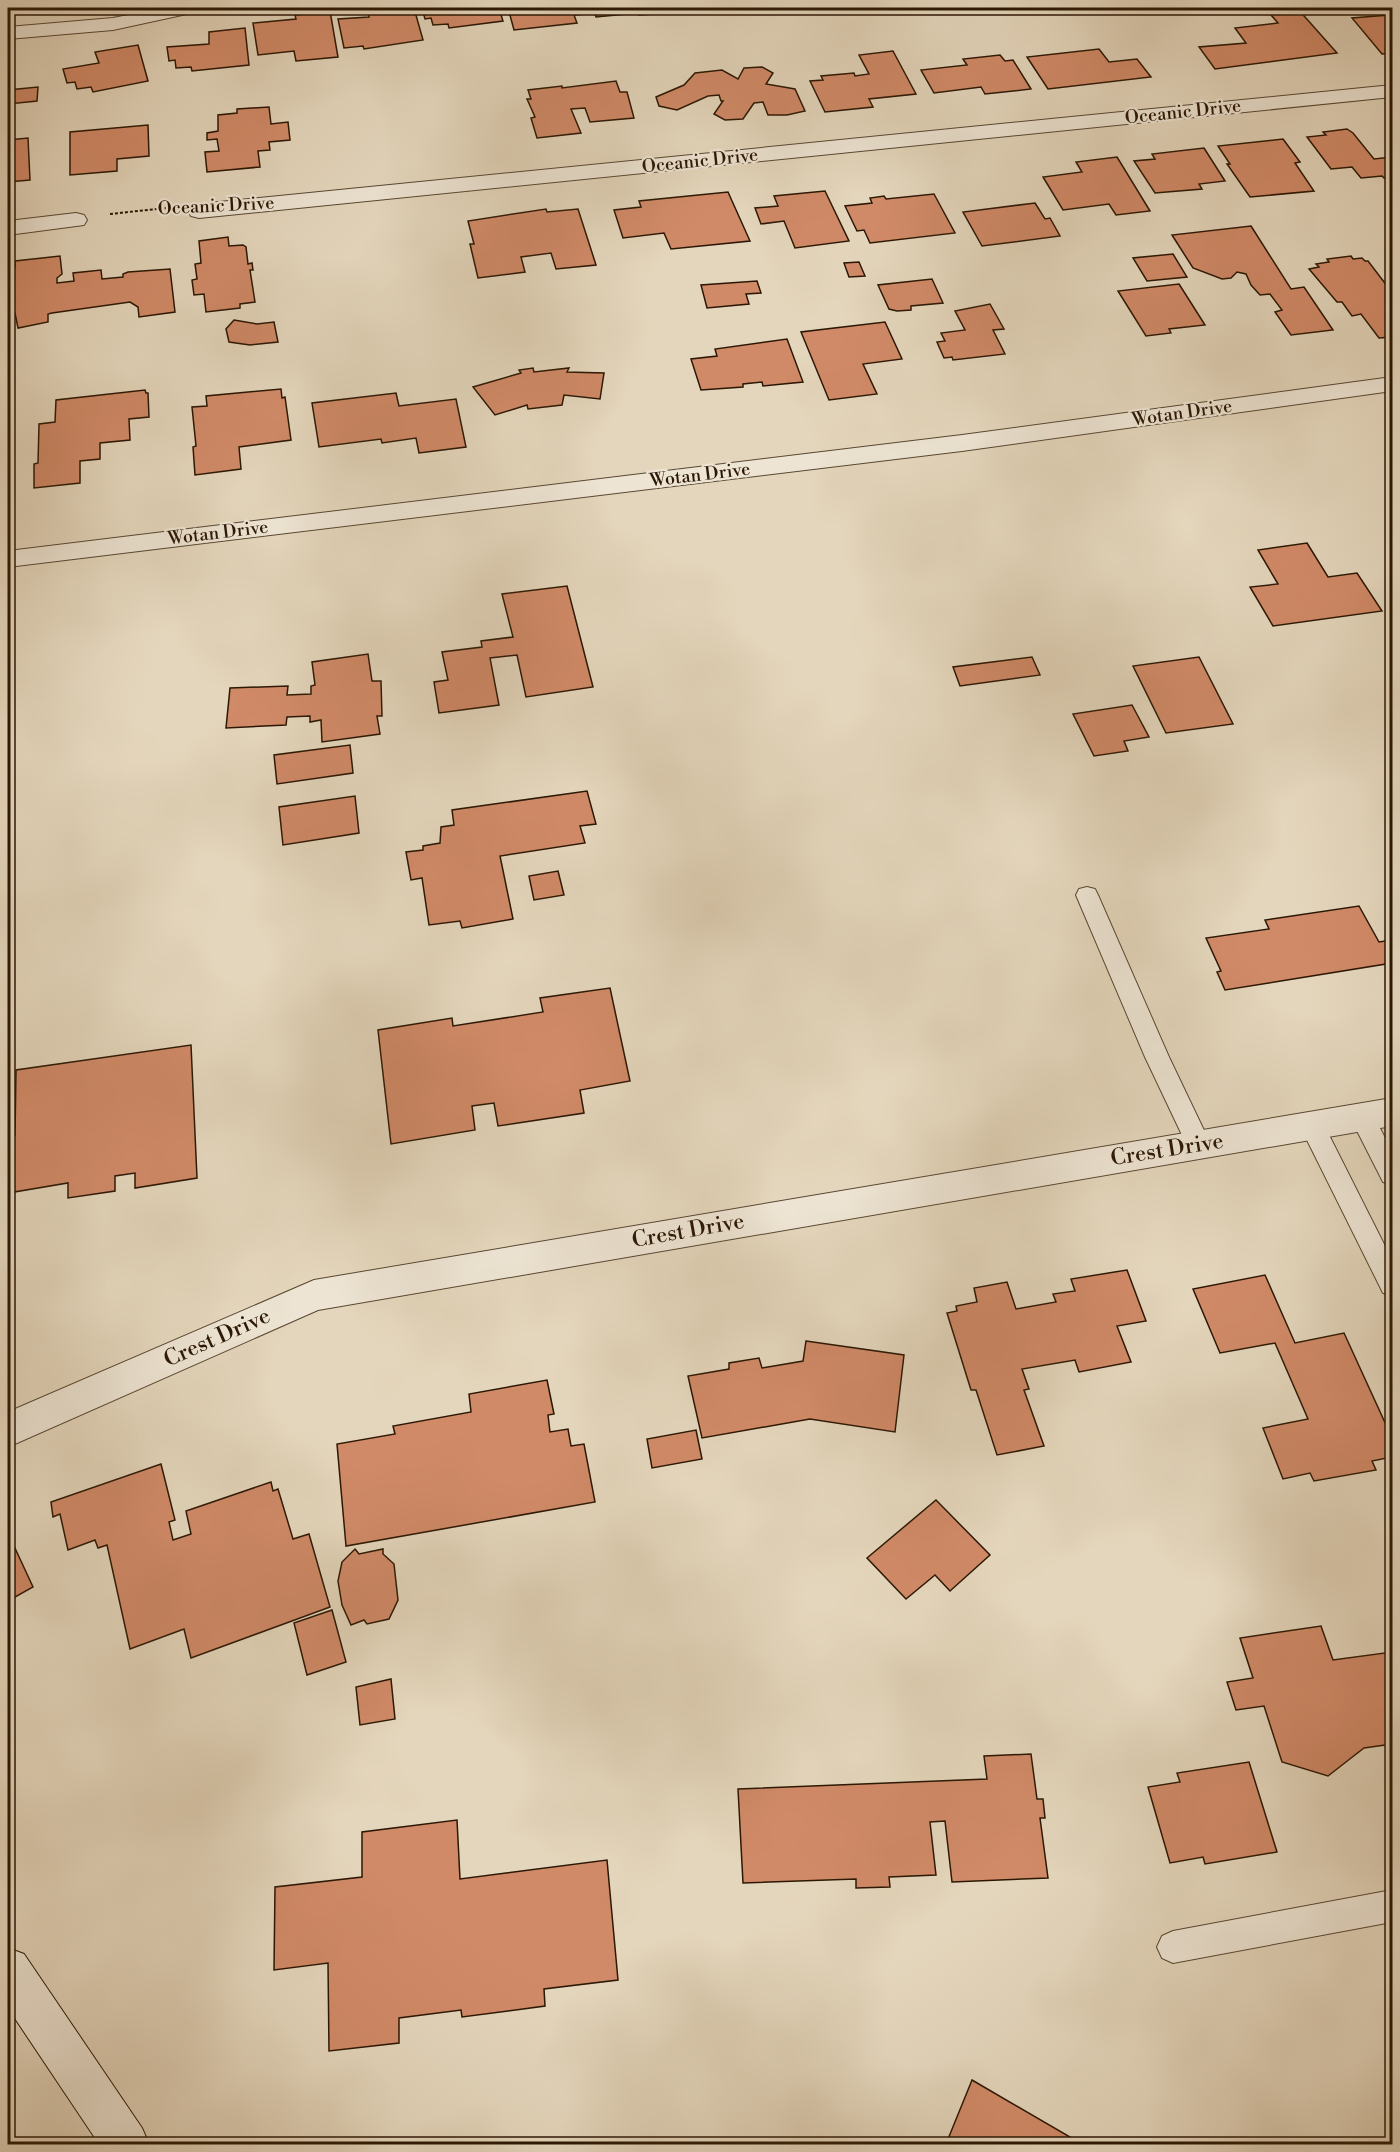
<svg xmlns="http://www.w3.org/2000/svg" width="1400" height="2152" font-family="'Libre Bodoni',serif">
  <style>
    .building { fill: #d18a68; stroke: #2b1704; stroke-width: 1.5 }
    .lines { fill: none; stroke-linecap: round; stroke-linejoin: round }
    .service-casing { stroke: #594732; stroke-width: 2 }
    .minor-casing { stroke: #594732; stroke-width: 2 }
    .secondary-casing { stroke: #2b1704; stroke-width: 2 }
    .path { stroke: #2b1704; stroke-width: 2; stroke-dasharray: 3 2; stroke-linecap: butt }
    .service { fill: #ede4d3; fill-rule: evenodd }
    .minor { fill: #ede4d3; fill-rule: evenodd }
    .secondary { fill: #ede4d3; fill-rule: evenodd }
    .labels { text-anchor: middle; dominant-baseline: central; stroke-width: 4.5; stroke-linejoin: round; paint-order: stroke }
    .far-street-label { font-size: 18px; fill: #2b1704; stroke: #ede4d3 }
    .street-label { font-size: 22px; fill: #2b1704; stroke: #ede4d3 }
  </style>
  <rect width="100%" height="100%" fill="#e4d6bc"/>
  <filter id="stains"><feTurbulence type="fractalNoise" baseFrequency=".00333" numOctaves="4"/><feColorMatrix values="0 0 0 0 .2 0 0 0 0 .09 0 0 0 0 .02 0 0 0 .5 -.17"/></filter>
  <radialGradient id="worn" r=".72"><stop offset=".6" stop-color="#630" stop-opacity="0"/><stop offset="1" stop-color="#630" stop-opacity=".3"/></radialGradient>
  <g class="building">
    <polygon points="367,8 414,8 423,40 364,49 363,46 344,48 338,19 369,17"/>
    <polygon points="422,8 499,8 503,21 449,28 448,24 433,25 431,18 425,19"/>
    <polygon points="508,8 584,8 586,14 574,15 577,23 514,30"/>
    <polygon points="593,8 670,8 670,10 653,11 654,14 639,15 638,13 596,17"/>
    <polygon points="1265,8 1297,8 1337,53 1215,69 1199,47 1246,43 1235,28 1278,23"/>
    <polygon points="330,11 338,57 296,61 294,51 258,55 253,23 296,19 295,15"/>
    <polygon points="1390,15 1392,17 1392,53 1382,54 1352,18"/>
    <polygon points="245,28 249,65 192,71 191,67 176,68 175,60 169,61 167,47 209,44 209,32"/>
    <polygon points="138,45 148,81 93,92 91,87 77,89 75,82 67,83 63,69 99,63 95,52"/>
    <polygon points="1099,49 1109,62 1137,59 1151,77 1048,89 1027,57"/>
    <polygon points="893,51 916,94 869,99 873,107 825,112 810,81 823,80 821,76 854,73 855,76 869,74 859,55"/>
    <polygon points="1000,55 1005,61 1013,60 1031,89 985,94 981,87 934,93 921,70 967,65 963,59"/>
    <polygon points="762,67 773,73 766,84 795,89 805,111 787,115 768,115 763,102 754,103 743,119 725,120 714,114 723,101 721,101 719,95 708,96 677,110 659,106 656,97 684,85 695,73 722,70 738,79 744,68"/>
    <polygon points="616,81 620,92 627,92 634,118 590,122 585,108 571,109 581,133 537,138 531,118 535,117 527,99 531,99 528,90 562,86 562,88"/>
    <polygon points="38,87 37,101 8,104 8,90"/>
    <polygon points="269,107 271,124 288,122 290,140 269,142 270,150 258,151 260,167 207,172 205,152 219,151 217,139 207,140 207,133 218,131 218,115 237,113 237,109"/>
    <polygon points="148,125 149,156 117,159 117,171 70,175 70,132"/>
    <polygon points="1347,129 1353,133 1374,159 1392,157 1392,177 1384,178 1382,176 1361,178 1352,167 1331,169 1307,137 1326,135 1323,132"/>
    <polygon points="28,138 30,180 8,182 8,140"/>
    <polygon points="1283,139 1300,162 1295,163 1314,191 1250,197 1227,164 1230,164 1218,146"/>
    <polygon points="1204,148 1225,181 1199,184 1202,189 1155,193 1134,161 1155,159 1152,154"/>
    <polygon points="1117,157 1150,211 1116,215 1109,204 1063,210 1043,177 1082,172 1076,162"/>
    <polygon points="825,191 849,241 795,248 784,221 761,224 755,208 778,206 774,196"/>
    <polygon points="728,192 750,241 671,249 664,233 623,238 614,210 641,207 639,201"/>
    <polygon points="934,194 955,233 870,243 864,230 857,231 845,206 872,203 870,198 884,196 886,199"/>
    <polygon points="1035,203 1045,219 1050,218 1060,236 982,246 963,212"/>
    <polygon points="546,209 547,212 578,209 596,265 556,269 551,253 521,257 525,272 478,278 470,244 474,244 468,221"/>
    <polygon points="1251,226 1291,289 1304,287 1333,330 1291,335 1275,312 1282,310 1270,294 1260,295 1251,285 1246,274 1237,272 1231,278 1222,279 1193,268 1172,235"/>
    <polygon points="228,237 229,246 243,245 246,247 248,264 252,263 253,270 250,270 255,302 240,304 240,308 206,312 204,294 194,295 192,280 197,279 195,264 201,263 199,241"/>
    <polygon points="1173,254 1187,277 1147,281 1133,258"/>
    <polygon points="60,256 62,274 57,278 57,283 74,281 73,273 101,270 102,279 123,277 123,274 128,272 170,269 175,312 139,317 138,307 130,302 52,313 48,314 48,322 18,328 15,313 8,314 8,301 12,298 12,269 15,268 15,261"/>
    <polygon points="1351,256 1353,259 1362,258 1365,261 1368,261 1391,291 1389,291 1392,296 1392,337 1379,338 1361,314 1352,316 1342,302 1337,302 1309,269 1319,267 1316,264 1329,262 1327,259"/>
    <polygon points="859,262 865,276 849,277 844,263"/>
    <polygon points="932,279 943,303 911,306 911,310 897,311 889,309 878,285"/>
    <polygon points="757,281 761,293 746,294 749,304 707,308 701,285"/>
    <polygon points="1179,284 1205,325 1169,329 1171,333 1146,336 1118,291"/>
    <polygon points="990,304 1004,329 993,330 1005,354 953,360 952,357 944,358 937,342 945,341 941,333 965,330 955,311"/>
    <polygon points="234,320 257,324 274,322 278,342 250,345 229,342 226,329"/>
    <polygon points="885,322 902,359 863,364 877,394 829,400 801,332"/>
    <polygon points="787,339 803,382 763,386 762,382 743,384 743,387 701,390 691,359 717,356 715,349"/>
    <polygon points="533,368 534,372 569,368 567,372 604,373 600,399 564,395 562,405 528,409 527,405 495,415 473,387 521,373 519,370"/>
    <polygon points="281,389 282,398 285,397 291,440 239,447 241,469 195,475 193,447 196,446 192,407 207,406 206,396"/>
    <polygon points="145,390 146,393 148,393 149,417 129,419 130,440 100,443 100,459 80,461 80,483 34,488 34,464 38,463 39,424 55,422 56,400"/>
    <polygon points="396,393 399,406 456,399 466,447 419,453 416,438 382,443 381,439 319,447 312,403"/>
    <polygon points="1307,543 1328,577 1357,573 1382,611 1273,626 1250,587 1278,584 1258,550"/>
    <polygon points="567,586 593,687 526,697 517,655 490,658 499,705 439,713 434,682 448,680 442,652 482,647 481,641 513,637 502,594"/>
    <polygon points="368,654 372,681 381,681 382,716 377,716 380,734 322,742 321,720 310,722 310,716 287,717 286,725 226,728 230,688 288,686 287,695 311,694 311,686 315,685 312,662"/>
    <polygon points="1032,657 1040,675 960,686 953,667"/>
    <polygon points="1199,657 1233,724 1166,733 1133,666"/>
    <polygon points="1132,705 1149,737 1124,741 1128,751 1094,756 1073,714"/>
    <polygon points="350,745 353,773 277,784 274,755"/>
    <polygon points="587,791 596,824 580,826 585,843 500,856 513,919 462,928 460,921 429,925 422,878 411,880 406,852 423,850 423,846 440,843 441,827 454,825 452,810"/>
    <polygon points="355,796 359,833 283,845 279,807"/>
    <polygon points="558,871 564,895 534,900 529,876"/>
    <polygon points="1359,906 1379,942 1385,941 1392,955 1392,963 1225,990 1217,972 1221,971 1206,938 1269,929 1265,920"/>
    <polygon points="610,988 630,1081 580,1090 584,1113 498,1126 494,1103 472,1106 475,1130 391,1144 378,1030 452,1018 453,1026 543,1012 540,998"/>
    <polygon points="191,1045 197,1178 135,1188 135,1173 115,1176 115,1191 68,1198 68,1183 8,1193 8,1136 15,1135 16,1070"/>
    <polygon points="1127,1270 1146,1321 1117,1326 1131,1362 1079,1372 1075,1360 1022,1369 1029,1389 1024,1390 1044,1446 997,1455 976,1390 971,1390 947,1313 957,1311 956,1306 977,1302 974,1288 1007,1282 1016,1309 1056,1302 1053,1294 1075,1291 1071,1279"/>
    <polygon points="1265,1275 1295,1343 1344,1333 1392,1438 1392,1457 1372,1461 1376,1470 1314,1481 1310,1473 1283,1479 1263,1428 1308,1419 1275,1343 1220,1353 1193,1289"/>
    <polygon points="806,1341 904,1355 895,1432 810,1419 702,1438 688,1376 729,1369 729,1363 759,1358 762,1368 803,1361"/>
    <polygon points="547,1380 554,1414 548,1415 550,1432 568,1429 571,1446 584,1444 595,1502 346,1546 337,1444 395,1434 393,1426 471,1412 469,1394"/>
    <polygon points="696,1430 702,1459 652,1468 647,1439"/>
    <polygon points="161,1464 175,1520 169,1522 173,1540 191,1534 186,1511 271,1482 273,1491 278,1489 293,1539 309,1534 330,1607 191,1658 184,1629 130,1649 107,1545 98,1548 95,1540 68,1550 60,1514 53,1517 51,1502"/>
    <polygon points="936,1500 990,1555 950,1591 935,1575 906,1599 867,1558"/>
    <polygon points="14,1546 33,1587 8,1601 8,1550"/>
    <polygon points="355,1549 359,1554 383,1549 383,1554 394,1564 398,1600 389,1619 367,1624 364,1620 351,1625 342,1605 338,1581 342,1562"/>
    <polygon points="332,1610 346,1662 307,1675 294,1623"/>
    <polygon points="1321,1626 1333,1660 1392,1652 1392,1744 1364,1748 1328,1776 1282,1762 1264,1706 1236,1710 1227,1682 1253,1678 1240,1638"/>
    <polygon points="391,1679 395,1719 360,1725 356,1687"/>
    <polygon points="1031,1754 1037,1799 1043,1799 1045,1818 1040,1818 1048,1878 952,1882 945,1821 930,1822 936,1875 889,1877 890,1887 856,1888 856,1879 743,1883 738,1789 987,1779 984,1756"/>
    <polygon points="1249,1762 1277,1852 1205,1864 1203,1857 1170,1863 1148,1787 1180,1782 1177,1773"/>
    <polygon points="457,1820 460,1879 607,1860 618,1980 544,1989 545,2006 462,2017 461,2010 399,2018 399,2043 329,2051 328,1963 274,1970 275,1887 362,1877 362,1832"/>
    <polygon points="972,2080 1082,2144 946,2144"/>
  </g>
  <g class="lines">
    <g class="service-casing">
      <g id="service">
        <polygon points="1087,887 1095,889 1098,895 1169,1057 1211,1145 1208,1152 1199,1155 1190,1152 1145,1057 1076,895 1079,889"/>
        <polygon points="1362,1107 1371,1110 1392,1152 1392,1185 1383,1182 1350,1117 1353,1110"/>
        <polygon points="1312,1116 1321,1119 1392,1260 1392,1296 1383,1293 1300,1126 1303,1119"/>
        <polygon points="1392,1890 1392,1922 1173,1963 1162,1958 1157,1947 1162,1936 1173,1931"/>
      </g>
    </g>
    <g class="minor-casing">
      <g id="minor">
        <polygon points="163,8 199,8 196,12 113,30 8,39 8,27 113,18"/>
        <polygon points="1392,85 1392,97 199,218 191,216 188,211 191,206 199,204"/>
        <polygon points="76,213 84,215 87,220 84,225 8,235 8,221"/>
        <polygon points="1392,377 1392,391 962,451 8,567 8,551 962,435"/>
        <polygon points="1392,1098 1392,1126 318,1310 8,1447 8,1412 314,1280"/>
      </g>
    </g>
    <g class="secondary-casing">
      <polygon id="secondary" points="8,1948 24,1954 142,2128 149,2144 99,2144 8,2008"/>
    </g>
    <polyline class="path" points="110,214 166,208"/>
    <use href="#service" class="service"/>
    <use href="#minor" class="minor"/>
    <use href="#secondary" class="secondary"/>
  </g>
  <g class="labels">
    <g class="far-street-label">
      <text transform="translate(1183 112) rotate(-6)">Oceanic Drive</text>
      <text transform="translate(700 161) rotate(-6)">Oceanic Drive</text>
      <text transform="translate(216 206) rotate(-3)">Oceanic Drive</text>
      <text transform="translate(1182 413) rotate(-8)">Wotan Drive</text>
      <text transform="translate(700 475) rotate(-7)">Wotan Drive</text>
      <text transform="translate(218 533) rotate(-7)">Wotan Drive</text>
    </g>
    <g class="street-label">
      <text transform="translate(1167 1150) rotate(-9)">Crest Drive</text>
      <text transform="translate(688 1231) rotate(-10)">Crest Drive</text>
      <text transform="translate(217 1338) rotate(-24)">Crest Drive</text>
    </g>
  </g>
  <rect width="1400" height="2152" fill="none" stroke="#e4d6bc" stroke-width="30"/>
  <rect x="9" y="9" width="1382" height="2134" fill="none" stroke="#2b1704" stroke-width="3"/>
  <rect x="15" y="15" width="1370" height="2122" fill="none" stroke="#2b1704" stroke-width="1.5"/>
  <rect width="100%" height="100%" filter="url(#stains)"/>
  <rect width="100%" height="100%" fill="url(#worn)"/>
</svg>
